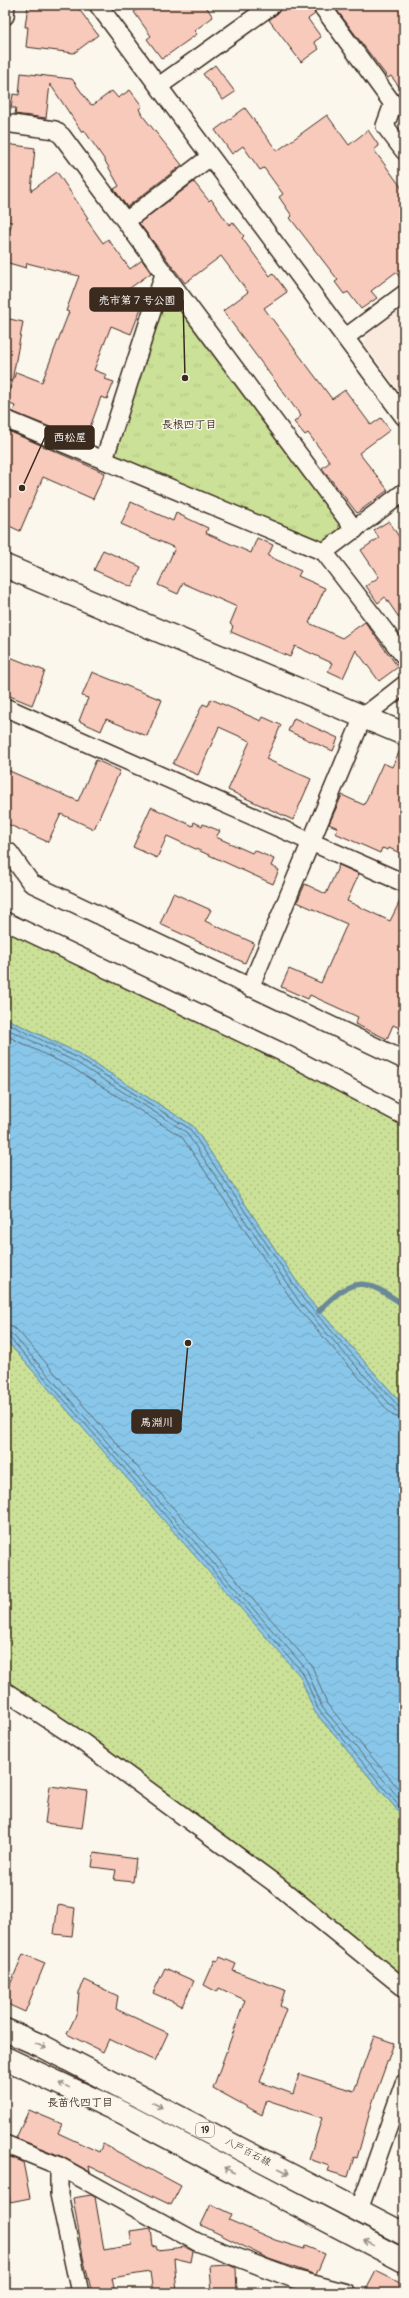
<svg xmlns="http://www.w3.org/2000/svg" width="409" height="2298" font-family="Pangolin,'Klee One',sans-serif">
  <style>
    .built { fill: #faeade }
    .grass { fill: url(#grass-dots); stroke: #83865a }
    .park { fill: url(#park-tufts); stroke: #83865a }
    .water { fill: url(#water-waves); stroke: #6a8898 }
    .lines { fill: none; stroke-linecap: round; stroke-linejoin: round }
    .shore { stroke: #5a6970; stroke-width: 1 }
    .stream { stroke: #6a8898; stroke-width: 5.5 }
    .building { fill: #f8cabc; stroke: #3b2a1e }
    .street-casing { stroke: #3b2a1e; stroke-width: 20 }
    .secondary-casing { stroke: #3b2a1e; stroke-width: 25 }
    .primary-casing { stroke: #3b2a1e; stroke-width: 25 }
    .street { stroke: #fbf7ec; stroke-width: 17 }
    .secondary { stroke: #fbf7ec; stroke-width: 22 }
    .primary { stroke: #fbf7ec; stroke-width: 22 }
    .oneway { stroke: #9b9085 }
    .labels { text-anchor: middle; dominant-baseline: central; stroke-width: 3; stroke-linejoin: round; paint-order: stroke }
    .shield { fill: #fbf7ec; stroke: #75685c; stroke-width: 1 }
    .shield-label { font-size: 9px; font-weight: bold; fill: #3b2a1e }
    .street-label { font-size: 10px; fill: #3b2a1e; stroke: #fbf7ec }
    .neighbourhood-label { font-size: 11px; font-weight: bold; fill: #3b2a1e; stroke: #fbf7ec }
    .leader { fill: none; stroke: #3b2a1e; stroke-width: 1.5 }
    .callout-dot { fill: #3b2a1e; stroke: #fbf7ec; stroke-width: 1.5 }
    .callout { fill: #3b2a1e; stroke: #3b2a1e; stroke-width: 1.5 }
    .callout-label { font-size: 11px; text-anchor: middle; font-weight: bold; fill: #fff }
  </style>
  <defs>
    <pattern id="grass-dots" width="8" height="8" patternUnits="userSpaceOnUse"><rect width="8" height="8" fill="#cbe197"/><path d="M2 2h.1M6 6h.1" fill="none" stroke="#afc182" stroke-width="1.8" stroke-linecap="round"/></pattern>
    <pattern id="park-tufts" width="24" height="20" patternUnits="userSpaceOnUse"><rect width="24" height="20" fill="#cbe197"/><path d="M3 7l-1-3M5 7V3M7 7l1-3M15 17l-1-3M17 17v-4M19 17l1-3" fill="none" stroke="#afc182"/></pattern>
    <pattern id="water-waves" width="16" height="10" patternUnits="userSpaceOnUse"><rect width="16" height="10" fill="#89c7ea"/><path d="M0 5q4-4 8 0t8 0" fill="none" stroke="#77abc8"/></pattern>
  </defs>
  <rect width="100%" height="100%" fill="#fbf7ec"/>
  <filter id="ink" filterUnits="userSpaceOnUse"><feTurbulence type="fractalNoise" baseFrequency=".025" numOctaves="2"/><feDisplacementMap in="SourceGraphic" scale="8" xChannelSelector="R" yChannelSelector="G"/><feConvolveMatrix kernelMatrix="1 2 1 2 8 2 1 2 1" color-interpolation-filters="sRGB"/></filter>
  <g filter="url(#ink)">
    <polygon class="built" points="404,307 404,398 364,344 368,333"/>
    <g class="grass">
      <polygon points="5,929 276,1058 404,1126 404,1406 307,1297 193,1126 78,1053 5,1018"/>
      <polygon points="5,1339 301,1676 314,1711 404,1818 404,1978 98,1743 5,1682"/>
    </g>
    <polygon class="park" points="164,302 174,303 339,524 338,534 328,541 319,542 118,460 115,453"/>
    <polygon class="water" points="5,1018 78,1053 193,1126 307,1297 404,1406 404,1818 314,1711 300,1676 5,1339"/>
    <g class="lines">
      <g class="shore">
        <polyline points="5,1022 76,1057 190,1129 304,1300 399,1407 404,1409"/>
        <polyline points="5,1028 74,1061 186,1132 300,1303 396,1411 404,1414"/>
        <polyline points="5,1035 71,1067 182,1137 296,1306 392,1415 404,1420"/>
        <polyline points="5,1325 12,1327 18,1331 312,1666 327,1704 404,1795"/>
        <polyline points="5,1331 13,1335 307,1670 322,1707 404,1804"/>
        <polyline points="5,1336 10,1338 303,1673 318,1709 404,1812"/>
      </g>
      <path class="stream" d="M319 1311C354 1275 364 1278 404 1305"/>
    </g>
    <g class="building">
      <polygon points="28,5 76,5 98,35 74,53 26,47 28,27 25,27"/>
      <polygon points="144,5 205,5 213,17 194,31 197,34 162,59 147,39 151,36 134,12"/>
      <polygon points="282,5 311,5 315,14 308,19 321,37 314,42 319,49 301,62 269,20 278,13"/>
      <polygon points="333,5 404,5 404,93 391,76 388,78"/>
      <polygon points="215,65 235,92 223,100 203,74"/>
      <polygon points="21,73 72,79 90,104 93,105 112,91 118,98 130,90 142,106 139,109 142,115 182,165 127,207 114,189 119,186 104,159 84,130 82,132 50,84 46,118 15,114 16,108 11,108 13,94 19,95"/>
      <polygon points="245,108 277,151 327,115 349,145 368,130 379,146 374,150 404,191 404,284 396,272 371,291 377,298 361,309 348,292 344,294 335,282 338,280 290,218 292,216 279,197 283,194 264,168 260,170 243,146 232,154 215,130"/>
      <polygon points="6,144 35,148 31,191 57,172 88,218 86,219 103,243 108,239 130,269 142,260 151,273 116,298 141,308 131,334 111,326 94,370 107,375 105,379 114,382 107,399 101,397 85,441 13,412 15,406 5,402 16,372 42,382 69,312 66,311 79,276 27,263 26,268 5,262 5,246 12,222 5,221"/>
      <polygon points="194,182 209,201 211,199 229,225 233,222 244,236 242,238 270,276 273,273 287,292 264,308 332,399 345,390 371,425 381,418 390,430 359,453 388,490 357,513 322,468 330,462 308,433 305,435 294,422 301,416 223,311 248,292 221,256 185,283 139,223"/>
      <polygon points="5,318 23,322 12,381 5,380"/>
      <polygon points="6,430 105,473 93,499 43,477 20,531 5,524"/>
      <polygon points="131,502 173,521 176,513 208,528 206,533 251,553 257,538 273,545 268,556 301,571 298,576 325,588 309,623 342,638 365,622 398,667 379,681 356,650 343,678 328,671 332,663 295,646 290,657 231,632 233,626 230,624 237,607 183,583 178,594 158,585 175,548 121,524"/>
      <polygon points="389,521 404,545 404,625 385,597 378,603 366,586 379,577 361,550 379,538 374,530"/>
      <polygon points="103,550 141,567 132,587 94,570"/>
      <polygon points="5,655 45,671 32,705 5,694"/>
      <polygon points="92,672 162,700 147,736 106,719 101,731 79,721 88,698 82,696"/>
      <polygon points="211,699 261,721 263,717 281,725 266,759 311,779 293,820 228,790 250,741 219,727 198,775 173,764 203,704 208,706"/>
      <polygon points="294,718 338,738 333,751 288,731"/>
      <polygon points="402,746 404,746 404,814 399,824 404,826 404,855 389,848 388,850 382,848 380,853 335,833 338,828 329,824 342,795 364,805 383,763 392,767"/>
      <polygon points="96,760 120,771 94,829 61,814 48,842 5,823 5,769 78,801"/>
      <polygon points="151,807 193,826 194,822 202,826 203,824 220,831 216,837 252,853 254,850 274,859 271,866 279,870 273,884 167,836 157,858 133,847"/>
      <polygon points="339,865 359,874 347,901 390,921 404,893 404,1030 393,1025 387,1039 355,1024 358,1017 310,995 308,999 281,987 289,969 321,983 347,924 297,902 305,884 326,894"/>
      <polygon points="173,893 211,910 205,921 254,943 245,963 160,924"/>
      <polygon points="50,1786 87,1791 82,1828 45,1823"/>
      <polygon points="94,1853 136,1859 133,1882 114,1880 116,1870 92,1867"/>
      <polygon points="58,1905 75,1908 72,1936 54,1934"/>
      <polygon points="23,1954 45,1963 25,2012 5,2003 5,1997"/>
      <polygon points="220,1957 236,1964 233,1971 285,1990 280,2006 286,2009 260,2082 293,2094 299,2074 354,2091 374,2036 394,2043 372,2104 357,2158 354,2157 348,2177 327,2171 329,2166 309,2159 322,2118 267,2100 262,2115 213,2088 245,2000 219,1988 217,1992 204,1985 215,1960 218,1961"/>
      <polygon points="165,1968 194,1981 182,2006 153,1993"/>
      <polygon points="85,1980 118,1996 116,2009 168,2033 155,2061 109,2039 103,2052 67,2034 77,2013 79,1992"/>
      <polygon points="29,2110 62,2124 58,2133 99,2152 103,2144 181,2186 171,2205 89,2166 90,2172 63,2157 16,2138"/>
      <polygon points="5,2155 23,2162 30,2198 10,2202 5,2174"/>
      <polygon points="91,2195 95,2197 104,2250 132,2245 130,2231 151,2228 153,2247 156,2246 157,2250 185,2247 193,2251 191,2262 174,2258 177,2293 153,2293 150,2272 112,2278 115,2293 92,2293 83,2257 73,2198"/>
      <polygon points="211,2204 232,2214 229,2220 275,2240 304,2249 305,2246 325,2254 316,2275 269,2259 201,2225"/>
      <polygon points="230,2265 236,2268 237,2293 212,2293 210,2266"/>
      <polygon points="376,2271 404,2285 404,2293 377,2293 367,2288"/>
    </g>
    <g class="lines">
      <g class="street-casing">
        <g id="street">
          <polyline points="98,5 404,417"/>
          <polyline points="321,5 393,104 385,126 404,151"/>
          <polyline points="5,16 6,5"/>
          <polyline points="159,86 272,5"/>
          <polyline points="5,123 55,130 62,136 355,530"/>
          <polyline points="126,221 210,157"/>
          <polyline points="346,337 404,294"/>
          <polyline points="5,419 324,552 404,656"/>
          <polyline points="104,460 164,274"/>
          <polyline points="324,552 404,492"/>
          <polyline points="5,707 404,883"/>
          <polyline points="5,851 9,852 31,883 404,1060"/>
          <polyline points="5,921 290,1056 404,1116"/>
          <polyline points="250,988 363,717 404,685"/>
          <polyline points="5,1691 81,1741 277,1885 404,1988"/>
          <polyline points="5,2144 59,2166 197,2242 294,2279 347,2293"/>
          <polyline points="59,2166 59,2194 80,2293"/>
          <polyline points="359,2210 404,2083"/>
        </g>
      </g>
      <g class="secondary-casing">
        <polyline id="secondary" points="5,566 404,734"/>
      </g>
      <g class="primary-casing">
        <g id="primary">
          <polyline points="5,2030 42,2046 404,2234"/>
          <polyline points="5,2058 116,2110 404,2261"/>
        </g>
      </g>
      <use href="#street" class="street"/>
      <use href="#secondary" class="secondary"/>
      <use href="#primary" class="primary"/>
    </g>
    <defs><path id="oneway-shaft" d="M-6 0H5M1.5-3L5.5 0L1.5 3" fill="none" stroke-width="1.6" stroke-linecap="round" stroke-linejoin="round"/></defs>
    <g class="oneway">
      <use href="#oneway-shaft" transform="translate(41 2046) rotate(25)"/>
      <use href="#oneway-shaft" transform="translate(64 2085) rotate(-154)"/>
      <use href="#oneway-shaft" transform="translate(157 2105) rotate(27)"/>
      <use href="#oneway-shaft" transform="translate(229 2170) rotate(-152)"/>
      <use href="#oneway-shaft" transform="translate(284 2171) rotate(27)"/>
      <use href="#oneway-shaft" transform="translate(369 2243) rotate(-153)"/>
    </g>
  </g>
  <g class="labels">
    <rect class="shield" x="196" y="2123" width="18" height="14" rx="3"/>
    <g class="shield-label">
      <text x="205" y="2130">19</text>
    </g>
    <g class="street-label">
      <text transform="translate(248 2152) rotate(27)">八戸百石線</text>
    </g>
    <g class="neighbourhood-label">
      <text x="189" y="424">長根四丁目</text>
      <text x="80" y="2102">長苗代四丁目</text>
    </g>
  </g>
  <path class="leader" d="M185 378L183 300M22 488L45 437M188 1343L181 1422"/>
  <g class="callout-dot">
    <circle cx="185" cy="378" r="4"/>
    <circle cx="22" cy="488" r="4"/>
    <circle cx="188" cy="1343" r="4"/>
  </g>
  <g class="callout">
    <rect x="90" y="288" width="93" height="23" rx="4"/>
    <rect x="45" y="426" width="49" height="23" rx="4"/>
    <rect x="132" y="1410" width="49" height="23" rx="4"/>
  </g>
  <g class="callout-label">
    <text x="137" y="304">売市第７号公園</text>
    <text x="70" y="441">西松屋</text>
    <text x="157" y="1426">馬淵川</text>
  </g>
  <rect width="409" height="2298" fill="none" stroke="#fbf7ec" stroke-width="20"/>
  <rect x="10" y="10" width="389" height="2278" fill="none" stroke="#3b2a1e" stroke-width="1.5" filter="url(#ink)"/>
</svg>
